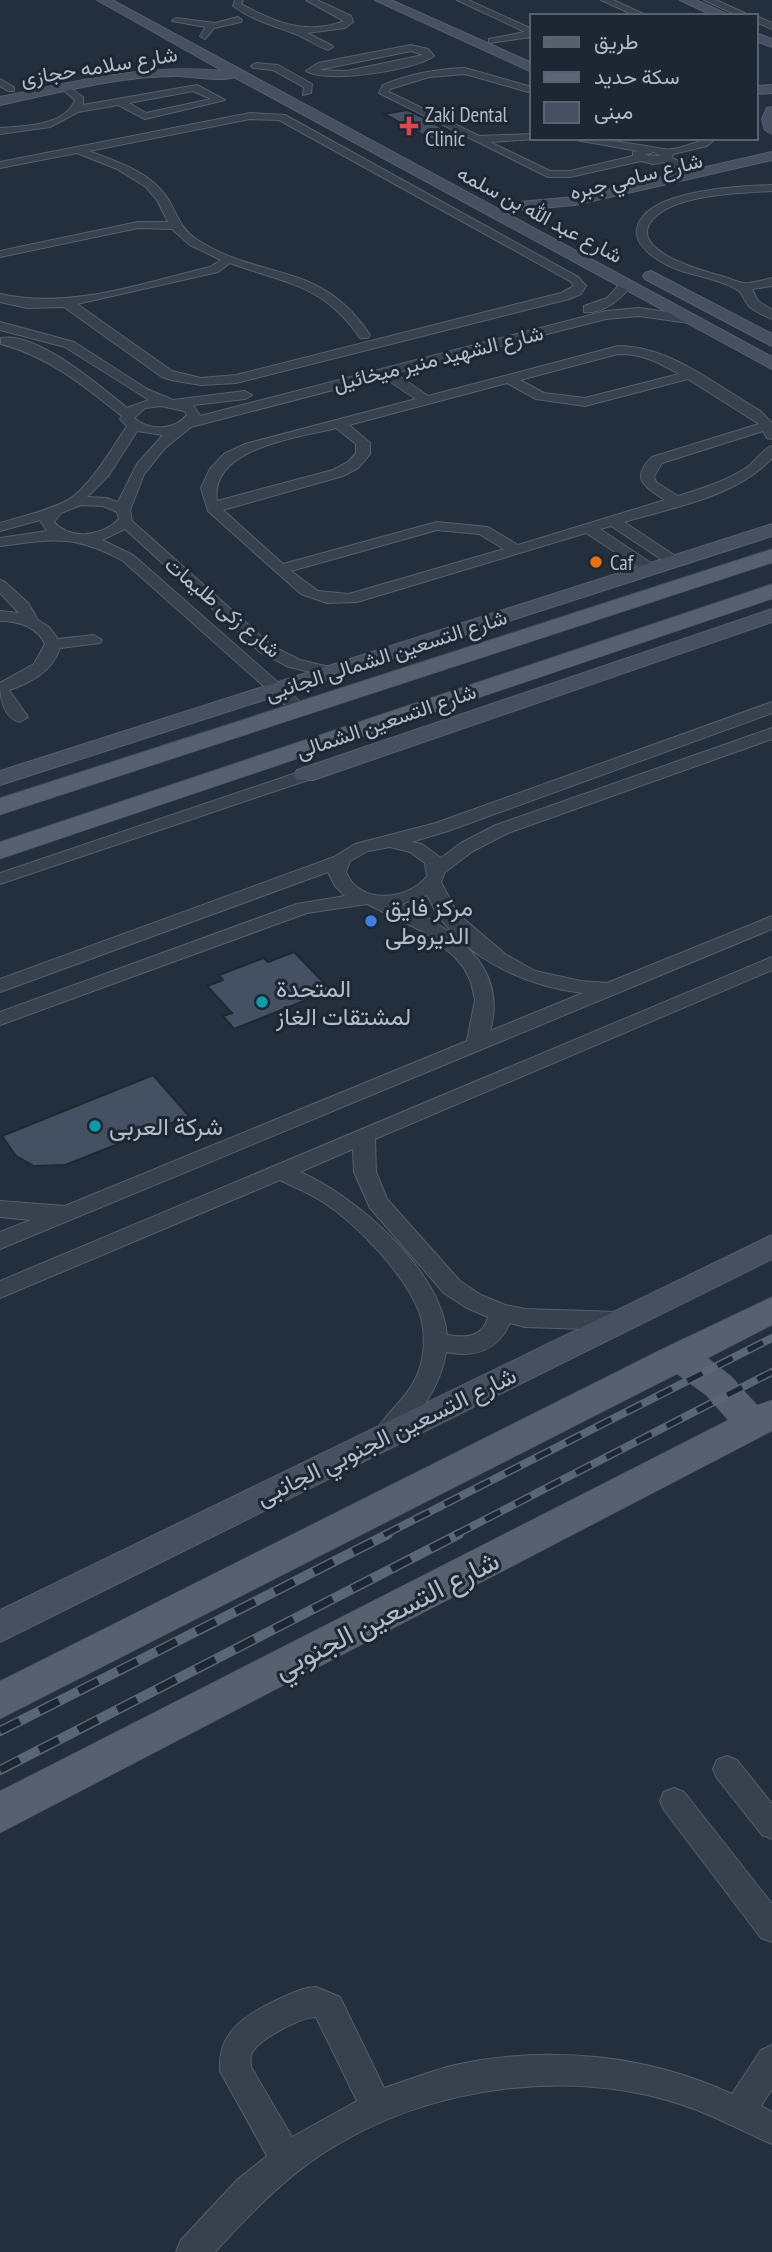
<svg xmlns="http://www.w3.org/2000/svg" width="772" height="2252" font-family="'PT Sans Narrow',Vazirmatn,sans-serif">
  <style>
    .building { fill: #455162; stroke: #1f2835; stroke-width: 2 }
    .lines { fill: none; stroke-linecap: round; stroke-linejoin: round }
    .street-casing { stroke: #565f6c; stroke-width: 2 }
    .secondary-casing { stroke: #565f6c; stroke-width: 2 }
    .primary-casing { stroke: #414a57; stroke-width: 1 }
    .street { fill: #38414e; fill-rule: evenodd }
    .secondary { fill: #465061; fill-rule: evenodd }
    .primary { fill: #56606e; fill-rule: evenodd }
    .rail-far1-casing { stroke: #5a6575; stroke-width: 8 }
    .rail-casing { stroke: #5a6575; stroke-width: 10 }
    .rail-far1 { stroke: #1d2633; stroke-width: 5; stroke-dasharray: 17; stroke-linecap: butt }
    .rail { stroke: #1d2633; stroke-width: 7; stroke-dasharray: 22; stroke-linecap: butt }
    .health-dot { fill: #e0444e; stroke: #1d2633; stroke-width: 2.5 }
    .food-dot { fill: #e8710a; stroke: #1d2633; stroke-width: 2.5 }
    .shop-dot { fill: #3f7fe0; stroke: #1d2633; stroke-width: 2.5 }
    .culture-dot { fill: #0f9aa8; stroke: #1d2633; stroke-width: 2.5 }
    .labels { text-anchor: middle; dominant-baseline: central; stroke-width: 6; stroke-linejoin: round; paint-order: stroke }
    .far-street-label { font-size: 21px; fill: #b4bcc9; stroke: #1d2633 }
    .far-poi-label { font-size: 21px; fill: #b4bcc9; stroke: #1d2633; text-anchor: start }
    .poi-label { font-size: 24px; fill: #b4bcc9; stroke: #1d2633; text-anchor: start }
    .street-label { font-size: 24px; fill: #b4bcc9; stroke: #1d2633 }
    .near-street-label { font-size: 28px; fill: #b4bcc9; stroke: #1d2633 }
  </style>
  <rect width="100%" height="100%" fill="#242f3e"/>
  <g class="building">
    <polygon points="407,110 414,113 460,137 436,142 384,114"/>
    <polygon points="294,952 331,990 234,1029 223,1016 232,1013 207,986 223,980 219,975 264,958 268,962"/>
    <polygon points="153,1075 189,1116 65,1165 34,1166 16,1156 2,1136"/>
  </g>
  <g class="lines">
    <g class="street-casing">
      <g id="street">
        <path d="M235 0H243L241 4C274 22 307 36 344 21L306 0H317L351 16 353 22 345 28 307 33 331 45 333 47 328 50C316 46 305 37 293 33 272 25 252 20 233 6Z"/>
        <polygon points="457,0 468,0 532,29 532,37 489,43 489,39 525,32"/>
        <polygon points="601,0 613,0 648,16 636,16"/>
        <polygon points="704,0 716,0 751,16 739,16"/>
        <polygon points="756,16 772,23 772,29 756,22"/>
        <polygon points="238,17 242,20 241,22 214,28 205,39 200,36 206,27 172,21 176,18 215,23"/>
        <path d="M411 45 428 49 434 56C416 70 326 84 306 71L318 63ZM411 51 423 55 347 71 318 70Z"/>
        <polygon points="256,63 278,65 312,84 311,93 303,95 304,87 273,70 253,68 251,66"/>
        <path d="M465 68 532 87V93L465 74 429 77 390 89 389 92 479 136 532 134V138L536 139 490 142 550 171H570L633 156V152L638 151 565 138C598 138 631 143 663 149 680 152 699 138 716 138L707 146 673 154 672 158 700 171V175L696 176 664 162 653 164 641 161 570 177H548L379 93 383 85C409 74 437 69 465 68ZM654 152 661 156 645 155Z"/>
        <polygon points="0,79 14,87 14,91 8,91 0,86"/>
        <path d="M197 85 225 100 145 119 118 105 78 112 50 127 0 134V128C24 126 65 126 75 100L62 89 67 86 83 97V105ZM193 91 211 99 146 113 129 103Z"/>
        <path d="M250 113 285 115 578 277 586 286 581 294 569 299 236 383 201 385 171 380 162 377 64 307 27 308 0 302V294C70 310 142 283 210 267L221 260 190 245 172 229 138 228 0 257V251L138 222H168L157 200 146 187 117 169 77 153 0 168V162ZM250 119 279 120 570 281 574 286 561 293 236 375 201 378 172 371 77 304 218 272 230 263C287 284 323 284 360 338H368L370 335C320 259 261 282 196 239 179 228 177 212 166 196 148 171 117 162 89 151Z"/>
        <path d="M772 185V191C741 193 675 194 653 219 624 251 707 272 725 277 731 279 739 283 745 283 754 283 763 280 772 278V286L752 289 758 301 772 310V319C765 316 754 311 749 306 743 300 744 293 736 289 711 275 681 276 657 259 647 253 635 241 637 229 644 190 740 186 772 185Z"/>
        <path d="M622 282 632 285C620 300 604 314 584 312V306L607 298Z"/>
        <path d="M639 308 689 315 695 319 689 323 639 316 606 319 395 373 428 396 618 346C670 346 715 385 759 410L772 423V439L767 438 763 431 662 463 654 476 656 482 678 496C701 489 726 481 746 468 756 462 761 450 772 446V458C736 497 674 507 624 522L680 559 682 562 680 565H670L611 526 600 529 657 567 659 570 657 573H647L586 533 357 602 327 603 301 594 208 511 201 488 210 469 224 454 245 444 416 399 383 377 191 427 165 448 144 474 130 510 132 521 272 646 300 660 338 669 340 672 332 677 289 667 260 652 125 529 102 540 133 555 305 706 307 709 305 712H293L123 561C75 534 52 539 0 546V538L47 531 40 520 0 531V523C23 516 48 511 68 500 90 487 113 447 127 426L120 419 122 416C83 385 49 357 1 344V338C38 332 100 386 127 408L149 400 65 347 0 330V322L74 342 147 389 173 400 245 391 252 395 245 399 193 405 200 416 606 311ZM618 354C643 354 658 362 679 374L585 398 544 393 520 380ZM688 379 759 424 652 457C630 479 644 486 665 500L518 545 488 527 437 522 283 564 223 510 343 476 358 468 370 454V443L349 425 507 383 536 399 585 406ZM161 406 184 411 187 415C174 431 149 431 134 418L145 408ZM336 428 356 444V453L348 462 333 470 217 501C209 447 299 438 336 428ZM137 431 163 435 137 464 118 502 106 498 87 497 109 475ZM81 505 103 506 117 512 119 519C103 536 70 541 54 522L61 513ZM437 530 479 534 504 549 349 594 318 591 291 571Z"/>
        <path d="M0 580 5 582 28 603 38 620 49 627 58 639 94 635 102 640 100 643 60 648C52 672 30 683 9 690L28 717 20 722C3 718 0 697 0 683L34 664 45 644C36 626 19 621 0 621V611L19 613 0 593Z"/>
        <path d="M772 702V713L448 831 411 842 422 844 441 858 461 843 496 825 772 728V739L508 833 473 851 445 872 441 882 457 913 505 954 535 971 581 981 607 983 772 916V929L0 1249V1232L31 1220 0 1217V1201L65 1206 467 1041 475 1000 471 982 464 968 454 956 424 932 367 904 307 913 0 1025V1012L297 904 345 896 335 886 328 872 0 992V979L334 857 355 844 436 823ZM390 847 410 852 425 863 427 876C408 901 359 905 346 872L350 861 368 851ZM427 895C454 954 522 986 583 993L490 1031C509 966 453 929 401 904Z"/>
        <polygon points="305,770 314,775 311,779 0,884 0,873"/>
        <path d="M772 957V970L375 1139 376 1172 387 1199 460 1281 481 1295 505 1305 525 1309 618 1312 626 1315 630 1321 626 1327 618 1330 525 1327 510 1323C497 1351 475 1358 446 1352 440 1390 417 1416 393 1444L384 1447 375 1444 372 1437C385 1412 412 1396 420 1367 425 1350 425 1331 420 1314 406 1275 357 1224 323 1202 309 1193 294 1187 280 1180L0 1298V1281ZM353 1149 354 1172 370 1208 444 1293 465 1307 488 1317C483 1338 465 1338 447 1335 441 1270 356 1196 300 1172Z"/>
        <polygon points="727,1756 737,1760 772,1804 772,1839 762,1835 717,1778 713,1769 717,1760"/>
        <polygon points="674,1788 684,1792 772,1904 772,1942 761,1938 664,1810 660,1801 664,1792"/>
        <path d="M316 1987 340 1997 384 2088C409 2080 435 2069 460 2064 551 2045 648 2055 732 2094L761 2050 772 2045V2089L761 2106 772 2112V2144C746 2133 721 2119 694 2109 576 2065 430 2085 325 2152 283 2179 249 2215 215 2252H176L181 2240 238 2179 267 2156 220 2071C217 2031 247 2014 279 1999 291 1994 302 1987 316 1987ZM316 2017 357 2101 292 2137 251 2067C251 2064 250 2058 251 2055 256 2040 301 2017 316 2017Z"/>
      </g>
    </g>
    <g class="secondary-casing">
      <g id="secondary">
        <path d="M97 0H112L772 357V369L234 77C223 82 190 76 176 76 117 76 58 93 0 105V97C74 82 147 63 223 71Z"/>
        <polygon points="375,0 391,0 532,63 532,72"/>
        <polygon points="680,0 696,0 731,16 714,16"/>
        <polygon points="756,33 772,39 772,47 756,41"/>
        <polygon points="772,85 772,93 756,94 756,86"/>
        <polygon points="772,107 772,134 765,130 762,119 767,108"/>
        <polygon points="772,152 772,160 575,205 519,210 512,206 519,202 575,197"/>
        <polygon points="651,271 772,334 772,346 645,279 643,276 645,273"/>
        <polygon points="772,524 772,536 0,785 0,771"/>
        <polygon points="772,609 772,622 313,780 297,780 294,775 297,770"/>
        <polygon points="772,1235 772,1259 0,1642 0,1610"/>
      </g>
    </g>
    <g class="primary-casing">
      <g id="primary">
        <polygon points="772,549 772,563 0,815 0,798"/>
        <polygon points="772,584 772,599 0,859 0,842"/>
        <polygon points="772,1297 772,1325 708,1358 731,1376 757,1405 772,1400 772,1431 0,1833 0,1791 728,1420 706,1395 677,1374 0,1719 0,1681 664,1348"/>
      </g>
    </g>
    <use href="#street" class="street"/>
    <use href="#secondary" class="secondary"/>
    <use href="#primary" class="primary"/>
    <g class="rail-far1-casing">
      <g id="rail-far1">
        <polyline points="384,1535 772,1338"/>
        <polyline points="455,1535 772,1372"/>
      </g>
    </g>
    <g class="rail-casing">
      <g id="rail">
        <polyline points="0,1731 388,1534"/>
        <polyline points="0,1770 459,1534"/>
      </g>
    </g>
    <use href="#rail-far1" class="rail-far1"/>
    <use href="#rail" class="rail"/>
  </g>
  <path class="health-dot" d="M405.5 115.5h7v7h7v7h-7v7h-7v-7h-7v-7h7z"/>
  <circle class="food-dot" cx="596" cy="562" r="7"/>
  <circle class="shop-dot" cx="371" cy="921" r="7"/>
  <g class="culture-dot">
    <circle cx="262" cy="1002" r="7"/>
    <circle cx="95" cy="1126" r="7"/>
  </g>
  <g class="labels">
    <g class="far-street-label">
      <text transform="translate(99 66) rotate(-9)">شارع سلامه حجازى</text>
      <text transform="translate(636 176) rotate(-14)">شارع سامي جبره</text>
      <text transform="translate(540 214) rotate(28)">شارع عبد الله بن سلمه</text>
      <text transform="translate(438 358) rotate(-14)">شارع الشهيد منير ميخائيل</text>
      <text transform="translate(223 607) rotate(40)">شارع زكى طليمات</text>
      <text transform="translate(386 655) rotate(-18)">شارع التسعين الشمالى الجانبى</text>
      <text transform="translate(386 721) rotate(-19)">شارع التسعين الشمالى</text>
    </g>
    <g class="far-poi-label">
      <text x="425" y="114">Zaki Dental<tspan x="425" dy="24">Clinic</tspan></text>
      <text x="610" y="562">Caf</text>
    </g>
    <g class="poi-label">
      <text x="385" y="907">مركز فايق<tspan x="385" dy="28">الديروطى</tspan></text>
      <text x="276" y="988">المتحدة<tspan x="276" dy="28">لمشتقات الغاز</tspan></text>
      <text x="109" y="1126">شركة العربى</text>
    </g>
    <g class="street-label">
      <text transform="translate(386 1436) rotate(-26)">شارع التسعين الجنوبي الجانبى</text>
    </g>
    <g class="near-street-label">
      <text transform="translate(386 1614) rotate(-27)">شارع التسعين الجنوبي</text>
    </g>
  </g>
  <rect x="530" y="14" width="228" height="126" fill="#1d2633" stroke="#59626f" stroke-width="2"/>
  <rect x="544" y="37" width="35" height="10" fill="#56606e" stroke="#59626f" stroke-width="2"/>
  <text x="594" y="49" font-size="21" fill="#b4bcc9">طريق</text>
  <rect x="544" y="72" width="35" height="10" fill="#5a6575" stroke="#59626f" stroke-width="2"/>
  <text x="594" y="84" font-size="21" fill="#b4bcc9">سكة حديد</text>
  <rect x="544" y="102" width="35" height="21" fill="#455162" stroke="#59626f" stroke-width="2"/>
  <text x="594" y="119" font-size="21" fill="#b4bcc9">مبنى</text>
</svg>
